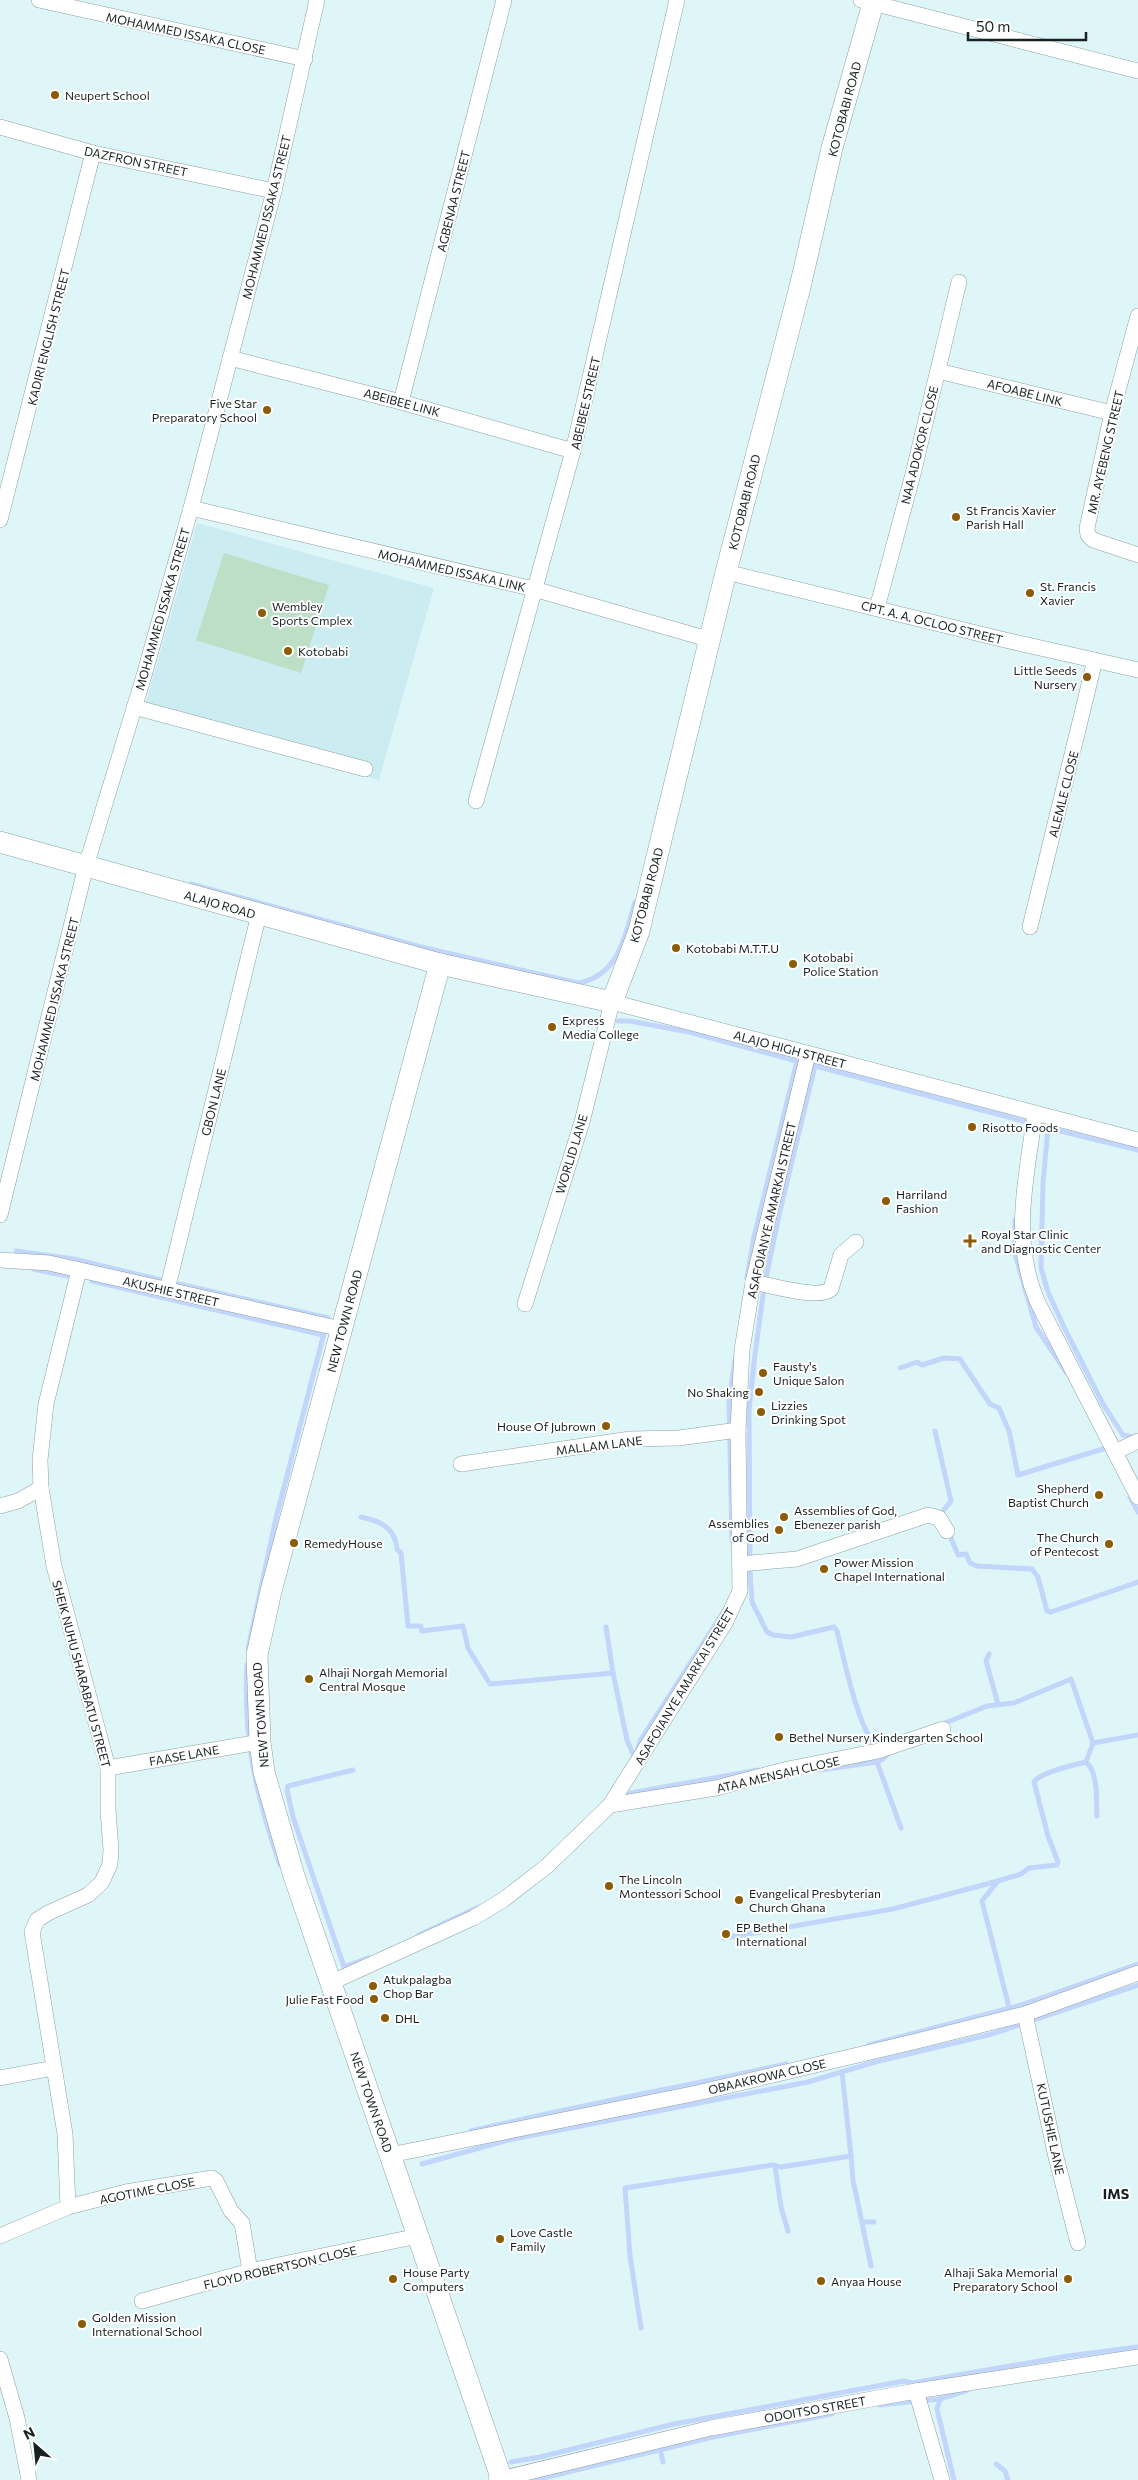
<svg xmlns="http://www.w3.org/2000/svg" width="1138" height="2480" font-family="Commissioner,sans-serif">
  <style>
    .built { fill: #cbecf1 }
    .green { fill: #bcdfc6 }
    .lines { fill: none; stroke-linecap: round; stroke-linejoin: round }
    .stream { stroke: #c2d5fa; stroke-width: 5 }
    .street-casing { stroke: #8ca1a5; stroke-width: 16 }
    .secondary-casing { stroke: #8ca1a5; stroke-width: 22 }
    .street { stroke: #fff; stroke-width: 15 }
    .secondary { stroke: #fff; stroke-width: 21 }
    .poi-dot { fill: #8c5b05; stroke: #fefefe; stroke-width: 2 }
    .labels { text-anchor: middle; dominant-baseline: central; stroke-width: 4; stroke-linejoin: round; paint-order: stroke }
    .street-label { font-size: 12px; fill: #182122; stroke: #fefefe }
    .poi-label { font-size: 12px; fill: #182122; stroke: #fefefe; text-anchor: start }
    .neighbourhood-label { font-size: 14px; font-weight: bold; fill: #182122; stroke: #fefefe }
  </style>
  <rect width="100%" height="100%" fill="#dff6f9"/>
  <polygon class="built" points="197,523 434,588 379,780 142,715"/>
  <polygon class="green" points="224,553 329,585 301,673 196,640"/>
  <g class="lines">
    <g class="stream">
      <path d="M191 884 421 947 578 983C619 976 625 936 635 902"/>
      <polyline points="618,1021 630,1021 689,1032 800,1062"/>
      <polyline points="808,1064 1012,1118 1029,1123 1029,1125"/>
      <path d="M815 1066 779 1215 764 1288 755 1354 749 1410 750 1571 752 1602 767 1632 773 1635 791 1637 834 1627 837 1631C843 1655 859 1732 876 1745"/>
      <polyline points="1015,1220 1014,1250 1036,1327 1066,1372"/>
      <polyline points="16,1251 74,1259 161,1280"/>
      <polyline points="33,1269 67,1276"/>
      <polyline points="747,1278 754,1237 797,1061"/>
      <polyline points="92,1281 323,1335"/>
      <polyline points="179,1284 328,1318 276,1518 248,1649"/>
      <polyline points="900,1368 917,1362 922,1365 944,1358 960,1359 990,1404 999,1408 1009,1431 1018,1475 1106,1448"/>
      <polyline points="935,1431 951,1501 940,1515 941,1517"/>
      <polyline points="1133,1437 1123,1435 1103,1404 1064,1327 1048,1292 1041,1268 1043,1183 1048,1128 1138,1150"/>
      <polyline points="1130,1497 1138,1512"/>
      <path d="M361 1517C380 1521 395 1527 397 1549L401 1553 408 1626H421L422 1631 463 1626 468 1648 490 1684 613 1673 627 1740 635 1759"/>
      <polyline points="948,1531 958,1555 966,1554 970,1563 977,1566 1032,1569 1038,1577 1047,1611 1051,1612 1138,1582"/>
      <polyline points="732,1541 729,1401 735,1360"/>
      <polyline points="606,1627 613,1673"/>
      <polyline points="989,1654 986,1661 998,1704"/>
      <path d="M247 1665C243 1738 256 1796 280 1865"/>
      <path d="M940 1725 987 1706 1014 1703 1071 1679 1093 1743 1086 1762C1074 1765 1041 1772 1034 1782L1048 1836 1058 1862 1057 1865 1029 1868 1021 1874 998 1881 982 1901 1009 2007"/>
      <polyline points="1093,1743 1138,1735"/>
      <polyline points="637,1751 640,1741 722,1614"/>
      <polyline points="877,1762 901,1828"/>
      <path d="M1086 1762C1099 1773 1096 1802 1097 1816"/>
      <polyline points="353,1770 288,1786 287,1790 293,1817 344,1967 368,1958"/>
      <polyline points="820,1770 877,1762 883,1759 890,1752"/>
      <polyline points="625,1794 758,1770"/>
      <polyline points="419,1935 479,1907"/>
      <polyline points="724,1938 893,1909 998,1881"/>
      <polyline points="869,2045 1021,2005 1138,1964"/>
      <polyline points="842,2072 851,2156"/>
      <path d="M471 2131C576 2106 681 2087 786 2064"/>
      <polyline points="422,2164 508,2140 808,2082 875,2062 992,2034 1138,1985"/>
      <polyline points="775,2166 781,2207 788,2231"/>
      <polyline points="863,2222 874,2222"/>
      <polyline points="641,2328 630,2256 625,2188 773,2165 781,2167 851,2156 853,2180 871,2266"/>
      <polyline points="879,2405 940,2399"/>
      <polyline points="660,2449 663,2462"/>
      <polyline points="511,2462 540,2457 674,2424 904,2381 912,2383 1068,2356 1138,2347"/>
      <polyline points="996,2464 1005,2471 1008,2480"/>
      <polyline points="535,2480 713,2437 832,2414"/>
      <polyline points="954,2480 937,2409 940,2399 968,2390"/>
    </g>
    <g class="street-casing">
      <g id="street">
        <polyline points="39,0 305,59"/>
        <polyline points="861,0 1138,71"/>
        <polyline points="0,127 93,153 274,191"/>
        <polyline points="1138,316 1112,413 1087,528 1088,535 1093,540 1138,555"/>
        <polyline points="230,358 401,402 573,451"/>
        <polyline points="938,371 1112,413"/>
        <polyline points="401,402 504,0"/>
        <polyline points="191,508 534,589 711,640"/>
        <polyline points="0,520 93,153"/>
        <polyline points="726,572 1005,640 1138,670"/>
        <polyline points="877,608 913,474 959,282"/>
        <polyline points="134,707 365,769"/>
        <polyline points="476,801 573,451 677,0"/>
        <polyline points="1030,927 1095,660"/>
        <path d="M1035 1114C1026 1180 1011 1238 1037 1301L1138 1497"/>
        <polyline points="0,1215 86,866 143,679 191,508 274,191 317,0"/>
        <polyline points="0,1260 49,1263 341,1329"/>
        <path d="M753 1282C770 1285 819 1300 831 1289L841 1255 856 1242"/>
        <polyline points="167,1290 259,914"/>
        <polyline points="525,1304 582,1122 612,1002 1138,1140"/>
        <polyline points="1115,1452 1138,1441"/>
        <polyline points="461,1464 630,1439 679,1438 738,1430"/>
        <polyline points="0,1506 18,1501 41,1488"/>
        <polyline points="740,1564 797,1559 928,1515 939,1518 947,1531"/>
        <polyline points="108,1768 260,1742"/>
        <polyline points="610,1805 716,1788 788,1769 878,1751 943,1729"/>
        <polyline points="330,1983 473,1918 503,1900 547,1866 610,1805 725,1623 740,1591 738,1430 742,1350 753,1282 808,1054"/>
        <polyline points="1025,2014 1056,2157 1078,2243"/>
        <polyline points="0,2078 54,2068"/>
        <polyline points="390,2155 697,2093 913,2042 1025,2014 1138,1973"/>
        <polyline points="68,2207 126,2192 212,2178 216,2181 231,2211 242,2223 250,2271"/>
        <polyline points="0,2236 68,2207 65,2134 32,1932 37,1920 48,1913 88,1895 102,1882 110,1864 111,1850 108,1810 108,1768 54,1566 41,1488 40,1460 46,1404 79,1270"/>
        <polyline points="142,2301 250,2271 418,2236"/>
        <polyline points="0,2359 17,2418 29,2480"/>
        <polyline points="916,2391 942,2480"/>
        <polyline points="496,2480 711,2428 916,2391 1138,2357"/>
      </g>
    </g>
    <g class="secondary-casing">
      <g id="secondary">
        <polyline points="0,842 440,964 612,1002 639,931 726,572 800,287 832,148 874,0"/>
        <polyline points="440,964 271,1591 257,1655 260,1742 264,1772 294,1876 502,2480"/>
      </g>
    </g>
    <use href="#street" class="street"/>
    <use href="#secondary" class="secondary"/>
  </g>
  <g class="poi-dot">
    <circle cx="55" cy="95" r="5"/>
    <circle cx="267" cy="410" r="5"/>
    <circle cx="956" cy="517" r="5"/>
    <circle cx="1030" cy="593" r="5"/>
    <circle cx="262" cy="613" r="5"/>
    <circle cx="288" cy="651" r="5"/>
    <circle cx="1087" cy="677" r="5"/>
    <circle cx="676" cy="948" r="5"/>
    <circle cx="793" cy="964" r="5"/>
    <circle cx="552" cy="1027" r="5"/>
    <circle cx="972" cy="1127" r="5"/>
    <circle cx="886" cy="1201" r="5"/>
    <path d="M967.5 1233.5h5v5h5v5h-5v5h-5v-5h-5v-5h5z"/>
    <circle cx="763" cy="1373" r="5"/>
    <circle cx="759" cy="1392" r="5"/>
    <circle cx="761" cy="1412" r="5"/>
    <circle cx="606" cy="1426" r="5"/>
    <circle cx="1099" cy="1495" r="5"/>
    <circle cx="784" cy="1517" r="5"/>
    <circle cx="779" cy="1530" r="5"/>
    <circle cx="294" cy="1543" r="5"/>
    <circle cx="1109" cy="1544" r="5"/>
    <circle cx="824" cy="1569" r="5"/>
    <circle cx="309" cy="1679" r="5"/>
    <circle cx="779" cy="1737" r="5"/>
    <circle cx="609" cy="1886" r="5"/>
    <circle cx="739" cy="1900" r="5"/>
    <circle cx="726" cy="1934" r="5"/>
    <circle cx="373" cy="1986" r="5"/>
    <circle cx="374" cy="1999" r="5"/>
    <circle cx="385" cy="2018" r="5"/>
    <circle cx="500" cy="2239" r="5"/>
    <circle cx="393" cy="2279" r="5"/>
    <circle cx="1068" cy="2279" r="5"/>
    <circle cx="821" cy="2281" r="5"/>
    <circle cx="82" cy="2324" r="5"/>
  </g>
  <g class="labels">
    <g class="street-label">
      <text transform="translate(186 33) rotate(12)">MOHAMMED ISSAKA CLOSE</text>
      <text transform="translate(844 109) rotate(-75)">KOTOBABI ROAD</text>
      <text transform="translate(136 161) rotate(12)">DAZFRON STREET</text>
      <text transform="translate(453 201) rotate(-76)">AGBENAA STREET</text>
      <text transform="translate(266 217) rotate(-76)">MOHAMMED ISSAKA STREET</text>
      <text transform="translate(48 337) rotate(-76)">KADIRI ENGLISH STREET</text>
      <text transform="translate(1025 392) rotate(14)">AFOABE LINK</text>
      <text transform="translate(402 402) rotate(15)">ABEIBEE LINK</text>
      <text transform="translate(585 403) rotate(-77)">ABEIBEE STREET</text>
      <text transform="translate(919 445) rotate(-76)">NAA ADOKOR CLOSE</text>
      <text transform="translate(1105 452) rotate(-77)">MR. AYEBENG STREET</text>
      <text transform="translate(744 502) rotate(-76)">KOTOBABI ROAD</text>
      <text transform="translate(452 570) rotate(13)">MOHAMMED ISSAKA LINK</text>
      <text transform="translate(162 609) rotate(-74)">MOHAMMED ISSAKA STREET</text>
      <text transform="translate(932 622) rotate(14)">CPT. A. A. OCLOO STREET</text>
      <text transform="translate(1063 794) rotate(-76)">ALEMLE CLOSE</text>
      <text transform="translate(646 895) rotate(-75)">KOTOBABI ROAD</text>
      <text transform="translate(220 904) rotate(16)">ALAJO ROAD</text>
      <text transform="translate(54 999) rotate(-76)">MOHAMMED ISSAKA STREET</text>
      <text transform="translate(790 1049) rotate(15)">ALAJO HIGH STREET</text>
      <text transform="translate(213 1102) rotate(-76)">GBON LANE</text>
      <text transform="translate(571 1154) rotate(-73)">WORLID LANE</text>
      <text transform="translate(771 1210) rotate(-77)">ASAFOIANYE AMARKAI STREET</text>
      <text transform="translate(171 1291) rotate(13)">AKUSHIE STREET</text>
      <text transform="translate(344 1321) rotate(-75)">NEW TOWN ROAD</text>
      <text transform="translate(599 1445) rotate(-7)">MALLAM LANE</text>
      <text transform="translate(82 1674) rotate(75)">SHEIK NUHU SHARABATU STREET</text>
      <text transform="translate(684 1686) rotate(-59)">ASAFOIANYE AMARKAI STREET</text>
      <text transform="translate(260 1715) rotate(-94)">NEW TOWN ROAD</text>
      <text transform="translate(184 1755) rotate(-10)">FAASE LANE</text>
      <text transform="translate(778 1774) rotate(-13)">ATAA MENSAH CLOSE</text>
      <text transform="translate(767 2076) rotate(-13)">OBAAKROWA CLOSE</text>
      <text transform="translate(372 2102) rotate(71)">NEW TOWN ROAD</text>
      <text transform="translate(1051 2129) rotate(78)">KUTUSHIE LANE</text>
      <text transform="translate(147 2190) rotate(-11)">AGOTIME CLOSE</text>
      <text transform="translate(280 2267) rotate(-13)">FLOYD ROBERTSON CLOSE</text>
      <text transform="translate(815 2409) rotate(-10)">ODOITSO STREET</text>
    </g>
    <g class="poi-label">
      <text x="65" y="95">Neupert School</text>
      <text x="257" y="403" text-anchor="end">Five Star<tspan x="257" dy="14">Preparatory School</tspan></text>
      <text x="966" y="510">St Francis Xavier<tspan x="966" dy="14">Parish Hall</tspan></text>
      <text x="1040" y="586">St. Francis<tspan x="1040" dy="14">Xavier</tspan></text>
      <text x="272" y="606">Wembley<tspan x="272" dy="14">Sports Cmplex</tspan></text>
      <text x="298" y="651">Kotobabi</text>
      <text x="1077" y="670" text-anchor="end">Little Seeds<tspan x="1077" dy="14">Nursery</tspan></text>
      <text x="686" y="948">Kotobabi M.T.T.U</text>
      <text x="803" y="957">Kotobabi<tspan x="803" dy="14">Police Station</tspan></text>
      <text x="562" y="1020">Express<tspan x="562" dy="14">Media College</tspan></text>
      <text x="982" y="1127">Risotto Foods</text>
      <text x="896" y="1194">Harriland<tspan x="896" dy="14">Fashion</tspan></text>
      <text x="981" y="1234">Royal Star Clinic<tspan x="981" dy="14">and Diagnostic Center</tspan></text>
      <text x="773" y="1366">Fausty's<tspan x="773" dy="14">Unique Salon</tspan></text>
      <text x="749" y="1392" text-anchor="end">No Shaking</text>
      <text x="771" y="1405">Lizzies<tspan x="771" dy="14">Drinking Spot</tspan></text>
      <text x="596" y="1426" text-anchor="end">House Of Jubrown</text>
      <text x="1089" y="1488" text-anchor="end">Shepherd<tspan x="1089" dy="14">Baptist Church</tspan></text>
      <text x="794" y="1510">Assemblies of God,<tspan x="794" dy="14">Ebenezer parish</tspan></text>
      <text x="769" y="1523" text-anchor="end">Assemblies<tspan x="769" dy="14">of God</tspan></text>
      <text x="1099" y="1537" text-anchor="end">The Church<tspan x="1099" dy="14">of Pentecost</tspan></text>
      <text x="304" y="1543">RemedyHouse</text>
      <text x="834" y="1562">Power Mission<tspan x="834" dy="14">Chapel International</tspan></text>
      <text x="319" y="1672">Alhaji Norgah Memorial<tspan x="319" dy="14">Central Mosque</tspan></text>
      <text x="789" y="1737">Bethel Nursery Kindergarten School</text>
      <text x="619" y="1879">The Lincoln<tspan x="619" dy="14">Montessori School</tspan></text>
      <text x="749" y="1893">Evangelical Presbyterian<tspan x="749" dy="14">Church Ghana</tspan></text>
      <text x="736" y="1927">EP Bethel<tspan x="736" dy="14">International</tspan></text>
      <text x="383" y="1979">Atukpalagba<tspan x="383" dy="14">Chop Bar</tspan></text>
      <text x="364" y="1999" text-anchor="end">Julie Fast Food</text>
      <text x="395" y="2018">DHL</text>
      <text x="510" y="2232">Love Castle<tspan x="510" dy="14">Family</tspan></text>
      <text x="403" y="2272">House Party<tspan x="403" dy="14">Computers</tspan></text>
      <text x="1058" y="2272" text-anchor="end">Alhaji Saka Memorial<tspan x="1058" dy="14">Preparatory School</tspan></text>
      <text x="831" y="2281">Anyaa House</text>
      <text x="92" y="2317">Golden Mission<tspan x="92" dy="14">International School</tspan></text>
    </g>
    <g class="neighbourhood-label">
      <text x="1116" y="2193">IMS</text>
    </g>
  </g>
  <g transform="translate(35 2445) rotate(333)" stroke="#fefefe" stroke-width="4" paint-order="stroke">
  <path d="M0-4L9 19L0 12L-9 19Z" fill="#182122"/>
  <text y="-8" font-size="14" font-weight="bold" text-anchor="middle" fill="#182122">N</text>
  </g>
  <path d="M968 32v8h118v-8" fill="none" stroke="#182122" stroke-width="2.5"/>
  <text x="976" y="32" font-size="15" fill="#182122" stroke="#fefefe" stroke-width="4" paint-order="stroke">50 m</text>
</svg>
